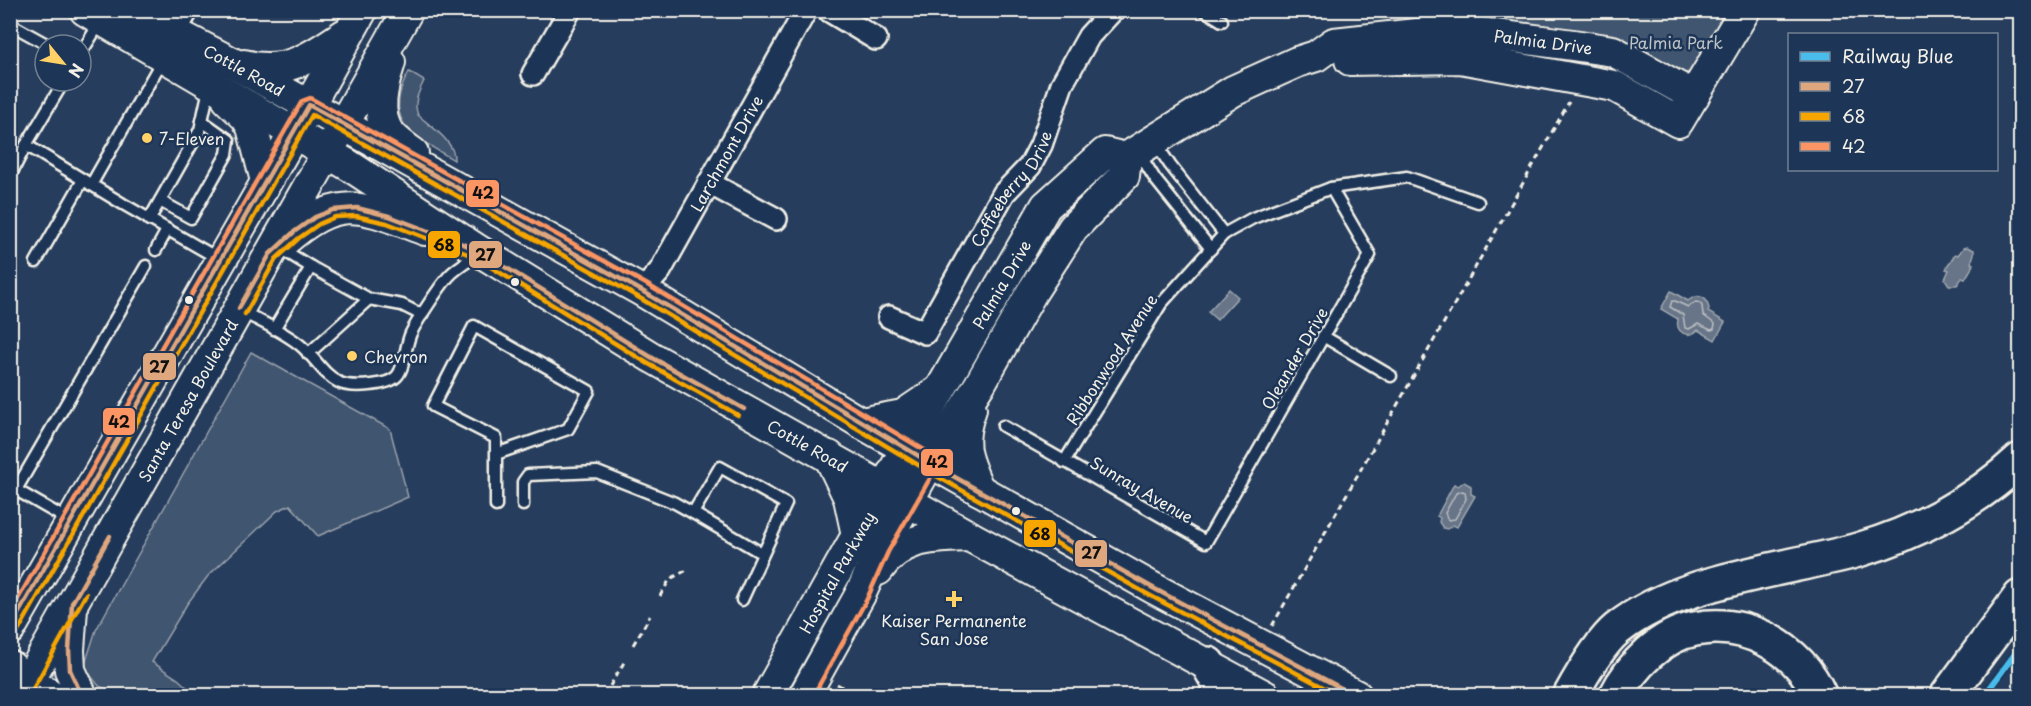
<svg xmlns="http://www.w3.org/2000/svg" width="2031" height="706" font-family="'Playpen Sans',sans-serif">
  <style>
    .green { fill: #40546f; stroke: #9aa2ac; stroke-width: 1.5 }
    .water { fill: #677588; stroke: #9fa7ae; stroke-width: 1.5 }
    .lines { fill: none; stroke-linecap: round; stroke-linejoin: round }
    .shore { stroke: #bcbfc2; stroke-width: 1.5 }
    .lane-casing { stroke: #f4f1e8; stroke-width: 15 }
    .street-casing { stroke: #f4f1e8; stroke-width: 26 }
    .secondary-casing { stroke: #f4f1e8; stroke-width: 34 }
    .highway-casing { stroke: #f4f1e8; stroke-width: 38 }
    .path { stroke: #f4f1e8; stroke-width: 3; stroke-dasharray: 6 4.5; stroke-linecap: butt }
    .lane { stroke: #1d3557; stroke-width: 10 }
    .street { stroke: #1d3557; stroke-width: 21 }
    .secondary { stroke: #1d3557; stroke-width: 30 }
    .highway { stroke: #1d3557; stroke-width: 33 }
    .bus-1-casing { stroke: #1d3557; stroke-width: 9 }
    .bus-2-casing { stroke: #1d3557; stroke-width: 9 }
    .bus-3-casing { stroke: #1d3557; stroke-width: 9 }
    .bus-1 { stroke: #dfa77e; stroke-width: 4.5 }
    .bus-2 { stroke: #f7a600; stroke-width: 4.5 }
    .bus-3 { stroke: #fb9564; stroke-width: 4.5 }
    .rail-1-casing { stroke: #1d3557; stroke-width: 10 }
    .rail-1 { stroke: #49bceb; stroke-width: 6 }
    .poi-dot { fill: #ffd166; stroke: #1d3557; stroke-width: 2 }
    .bus-dot { fill: #f4f1e8; stroke: #1d3557; stroke-width: 2 }
    .labels { text-anchor: middle; dominant-baseline: central; stroke-width: 5; stroke-linejoin: round; paint-order: stroke }
    .street-label { font-size: 16px; fill: #f4f1e8; stroke: #1d3557 }
    .park-label { font-size: 16px; fill: #bec2c4; stroke: #1d3557 }
    .poi-label { font-size: 16px; fill: #f4f1e8; stroke: #1d3557; text-anchor: start }
    .line-badge { stroke: #1d3557; stroke-width: 2 }
    .pale-badge-label { font-size: 16px; text-anchor: middle; font-weight: bold; fill: #111 }
  </style>
  <rect width="100%" height="100%" fill="#263d5d"/>
  <filter id="ink" filterUnits="userSpaceOnUse"><feTurbulence type="fractalNoise" baseFrequency=".0167" numOctaves="2"/><feDisplacementMap in="SourceGraphic" scale="12" xChannelSelector="R" yChannelSelector="G"/><feConvolveMatrix kernelMatrix="1 2 1 2 8 2 1 2 1" color-interpolation-filters="sRGB"/></filter>
  <g filter="url(#ink)">
    <g class="green">
      <polygon points="1497,11 1730,11 1697,67 1690,72 1678,74 1505,23"/>
      <path d="M409 72 424 81C418 93 413 103 418 115 430 126 456 142 454 160 415 137 380 123 409 72Z"/>
      <polygon points="251,352 390,429 408,497 318,536 290,505 277,511 208,576 187,604 152,662 178,679 189,689 185,695 118,695 99,686 84,667 96,630"/>
    </g>
    <g class="water">
      <polygon points="1967,247 1974,250 1974,254 1971,263 1974,264 1965,279 1962,278 1957,285 1949,285 1945,279 1949,270 1946,269 1955,254 1958,255 1963,248"/>
      <polygon points="1229,289 1238,297 1217,320 1208,312"/>
      <path d="M1671 291 1688 301C1694 296 1700 294 1706 300L1709 308 1708 312 1725 322 1715 340 1698 330C1688 339 1675 333 1678 319L1661 309Z"/>
      <polygon points="1464,482 1471,486 1471,494 1475,496 1457,527 1453,525 1447,529 1443,528 1439,522 1440,518 1437,516 1454,484 1458,486"/>
    </g>
    <g class="lines">
      <g class="shore">
        <polygon points="1672,301 1675,301 1688,307 1696,302 1700,303 1702,306 1703,315 1715,324 1714,329 1711,330 1698,324 1689,329 1685,328 1683,315 1670,307"/>
        <polygon points="1462,491 1465,492 1466,499 1455,519 1448,520 1445,513 1456,493"/>
      </g>
      <g class="lane-casing">
        <g id="lane">
          <polyline points="1204,10 1222,21"/>
          <polyline points="10,24 48,45"/>
          <polyline points="180,34 194,10"/>
          <polyline points="81,53 101,21"/>
          <polyline points="1154,141 1170,165 1224,234"/>
          <polyline points="26,145 123,204 219,259"/>
          <polyline points="1139,153 1155,179 1211,249"/>
          <polyline points="10,176 26,145 64,81"/>
          <polyline points="91,185 164,57"/>
          <polyline points="160,201 191,218 227,154 229,140 202,121"/>
          <polyline points="149,220 200,130 207,98 213,86"/>
          <polyline points="156,250 167,230"/>
          <polyline points="36,262 83,180"/>
          <polyline points="311,267 369,299 402,305 422,315"/>
          <path d="M241 311C261 322 283 331 300 345 315 357 323 375 340 383 352 388 388 386 397 376 405 367 405 346 411 333 417 321 442 282 452 273 460 266 470 260 478 254"/>
          <polyline points="274,329 311,267 280,248"/>
          <polyline points="1323,336 1391,376"/>
          <polyline points="308,354 369,299"/>
          <polyline points="1003,426 1206,542 1370,255 1331,188"/>
          <polyline points="496,454 568,429 589,391 474,326 433,406 496,438 496,506"/>
          <polyline points="1064,462 1161,304 1224,234 1253,218 1331,188 1407,177 1478,202"/>
          <polyline points="11,487 70,521"/>
          <polyline points="10,500 146,266"/>
          <polyline points="523,505 523,482 528,475 597,472 675,503 693,513"/>
          <polyline points="742,600 786,504 720,467 693,513 763,554"/>
        </g>
      </g>
      <g class="street-casing">
        <g id="street">
          <polyline points="828,10 876,39"/>
          <polyline points="1463,42 1472,10"/>
          <polyline points="533,74 570,10"/>
          <polyline points="709,183 776,219"/>
          <path id="s1" d="M642 291 660 271 806 10"/>
          <path id="s2" d="M889 317 925 333 1004 193 1030 166 1041 145 1062 84 1089 36 1113 10"/>
        </g>
      </g>
      <g class="secondary-casing">
        <g id="secondary">
          <path id="s3" d="M85 10 350 166 476 249 651 357 969 536 1265 696"/>
          <path id="s4" d="M131 10 229 61 642 291 861 423 1153 588 1357 696"/>
          <polyline points="1350,60 1460,58 1614,86 1678,122 1745,10"/>
          <path d="M390 62C383 84 374 116 391 135 398 142 406 148 413 153"/>
          <path d="M244 65C285 76 312 57 345 34"/>
          <polyline points="228,100 246,117 252,127 266,181"/>
          <path d="M283 242C340 192 361 206 425 230"/>
          <path d="M971 409C958 444 965 458 979 490"/>
          <polyline points="861,423 903,415 937,392"/>
          <polyline points="829,456 849,498 857,535"/>
          <path d="M878 570C902 536 932 537 969 536"/>
          <polyline points="72,608 69,650 70,670 82,696"/>
          <polyline points="10,629 285,149 362,10"/>
          <polyline points="10,666 28,681 53,696"/>
          <path id="s5" d="M20 696 408 10"/>
          <path id="s6" d="M767 696 874 505 1046 206 1105 153 1126 158 1233 91 1297 62 1316 56 1334 43 1435 32 1465 31 1573 45 1613 51 1694 96"/>
          <polyline points="804,696 860,595 881,549 930,462 980,384 1032,292 1073,228 1124,176 1126,158"/>
        </g>
      </g>
      <g class="highway-casing">
        <g id="highway">
          <polyline points="1208,664 1226,696"/>
          <path d="M1570 696C1581 676 1600 643 1617 629 1680 579 1782 571 1858 550 1917 533 1975 502 2020 460"/>
          <path d="M1616 696C1631 666 1661 635 1695 629 1746 619 1799 648 1820 696"/>
          <polyline points="1947,696 2020,597"/>
        </g>
      </g>
      <g class="path">
        <polyline points="660,596 670,579 687,570"/>
        <polyline points="1272,626 1569,102"/>
        <polyline points="633,645 650,616"/>
        <polyline points="837,684 858,696"/>
        <polyline points="610,686 626,659"/>
      </g>
      <use href="#lane" class="lane"/>
      <use href="#street" class="street"/>
      <use href="#secondary" class="secondary"/>
      <use href="#highway" class="highway"/>
      <g class="bus-1-casing">
        <g id="bus-1">
          <polyline points="239,308 270,254 294,232 315,217 333,210 357,208 389,216 476,249 651,357 744,409"/>
          <polyline points="10,628 309,105 642,291 944,471 1153,588 1356,696"/>
          <polyline points="82,696 70,670 69,650 72,603 110,536"/>
        </g>
      </g>
      <g class="bus-2-casing">
        <g id="bus-2">
          <polyline points="245,314 276,259 299,238 319,224 335,217 356,216 387,223 473,256 647,363 738,415"/>
          <polyline points="17,633 312,115 638,297 940,478 1149,595 1340,696"/>
          <polyline points="29,696 86,594"/>
        </g>
      </g>
      <g class="bus-3-casing">
        <polyline id="bus-3" points="10,613 302,101 310,98 646,284 936,457 937,461 937,466 888,552 867,599 813,696"/>
      </g>
      <use href="#bus-1" class="bus-1"/>
      <use href="#bus-2" class="bus-2"/>
      <use href="#bus-3" class="bus-3"/>
      <g class="rail-1-casing">
        <polyline id="rail-1" points="1984,696 2020,647"/>
      </g>
      <use href="#rail-1" class="rail-1"/>
    </g>
  </g>
  <g class="poi-dot">
    <circle cx="147" cy="138" r="6"/>
    <circle cx="352" cy="356" r="6"/>
    <path d="M951 590h6v6h6v6h-6v6h-6v-6h-6v-6h6z"/>
  </g>
  <g class="bus-dot">
    <circle cx="515" cy="282" r="5"/>
    <circle cx="189" cy="300" r="5"/>
    <circle cx="1016" cy="511" r="5"/>
  </g>
  <g class="labels">
    <g class="street-label">
      <text stroke="none"><textPath href="#s6" startOffset="1114">Palmia Drive</textPath></text>
      <text stroke="none"><textPath href="#s4" startOffset="128">Cottle Road</textPath></text>
      <text stroke="none"><textPath href="#s1" startOffset="162">Larchmont Drive</textPath></text>
      <text stroke="none"><textPath href="#s2" startOffset="208">Coffeeberry Drive</textPath></text>
      <text stroke="none"><textPath href="#s6" startOffset="474">Palmia Drive</textPath></text>
      <text transform="translate(1294 358) rotate(-60)">Oleander Drive</text>
      <text transform="translate(1111 359) rotate(-57)">Ribbonwood Avenue</text>
      <text stroke="none"><textPath href="#s5" startOffset="340">Santa Teresa Boulevard</textPath></text>
      <text stroke="none"><textPath href="#s3" startOffset="844">Cottle Road</textPath></text>
      <text transform="translate(1142 489) rotate(30)">Sunray Avenue</text>
      <text stroke="none"><textPath href="#s6" startOffset="142">Hospital Parkway</textPath></text>
    </g>
    <g class="park-label">
      <text x="1676" y="42">Palmia Park</text>
    </g>
    <g class="poi-label">
      <text x="159" y="138">7-Eleven</text>
      <text x="364" y="356">Chevron</text>
      <text x="954" y="620" text-anchor="middle">Kaiser Permanente<tspan x="954" dy="18">San Jose</tspan></text>
    </g>
  </g>
  <g class="line-badge">
    <rect x="465" y="179" width="35" height="29" rx="6" fill="#fb9564"/>
    <rect x="427" y="230" width="34" height="29" rx="6" fill="#f7a600"/>
    <rect x="468" y="240" width="35" height="29" rx="6" fill="#dfa77e"/>
    <rect x="142" y="352" width="35" height="29" rx="6" fill="#dfa77e"/>
    <rect x="102" y="407" width="34" height="29" rx="6" fill="#fb9564"/>
    <rect x="920" y="448" width="34" height="29" rx="6" fill="#fb9564"/>
    <rect x="1023" y="519" width="34" height="29" rx="6" fill="#f7a600"/>
    <rect x="1074" y="539" width="34" height="29" rx="6" fill="#dfa77e"/>
  </g>
  <g class="pale-badge-label">
    <text x="483" y="199">42</text>
    <text x="444" y="251">68</text>
    <text x="485" y="261">27</text>
    <text x="159" y="373">27</text>
    <text x="119" y="428">42</text>
    <text x="937" y="468">42</text>
    <text x="1040" y="540">68</text>
    <text x="1091" y="559">27</text>
  </g>
  <rect width="2031" height="706" fill="none" stroke="#1d3557" stroke-width="36"/>
  <rect x="18" y="18" width="1995" height="670" fill="none" stroke="#f4f1e8" stroke-width="2" filter="url(#ink)"/>
  <rect x="1788" y="33" width="210" height="138" fill="#1d3557" stroke="#738091" stroke-width="1.5"/>
  <rect x="1800" y="52" width="30" height="9" fill="#49bceb" stroke="#738091" stroke-width="1.5"/>
  <text x="1842" y="63" font-size="18" fill="#f4f1e8">Railway Blue</text>
  <rect x="1800" y="82" width="30" height="9" fill="#dfa77e" stroke="#738091" stroke-width="1.5"/>
  <text x="1842" y="93" font-size="18" fill="#f4f1e8">27</text>
  <rect x="1800" y="112" width="30" height="9" fill="#f7a600" stroke="#738091" stroke-width="1.5"/>
  <text x="1842" y="123" font-size="18" fill="#f4f1e8">68</text>
  <rect x="1800" y="142" width="30" height="9" fill="#fb9564" stroke="#738091" stroke-width="1.5"/>
  <text x="1842" y="153" font-size="18" fill="#f4f1e8">42</text>
  <g transform="translate(63 63) rotate(120)"><circle r="28" fill="#1d3557" stroke="#738091" stroke-width="1.5"/>
  <path d="M0-4.5L10 22L0 15L-10 22Z" fill="#ffd166"/>
  <text y="-9" font-size="16" font-weight="bold" text-anchor="middle" fill="#f4f1e8">N</text>
  </g>
</svg>
